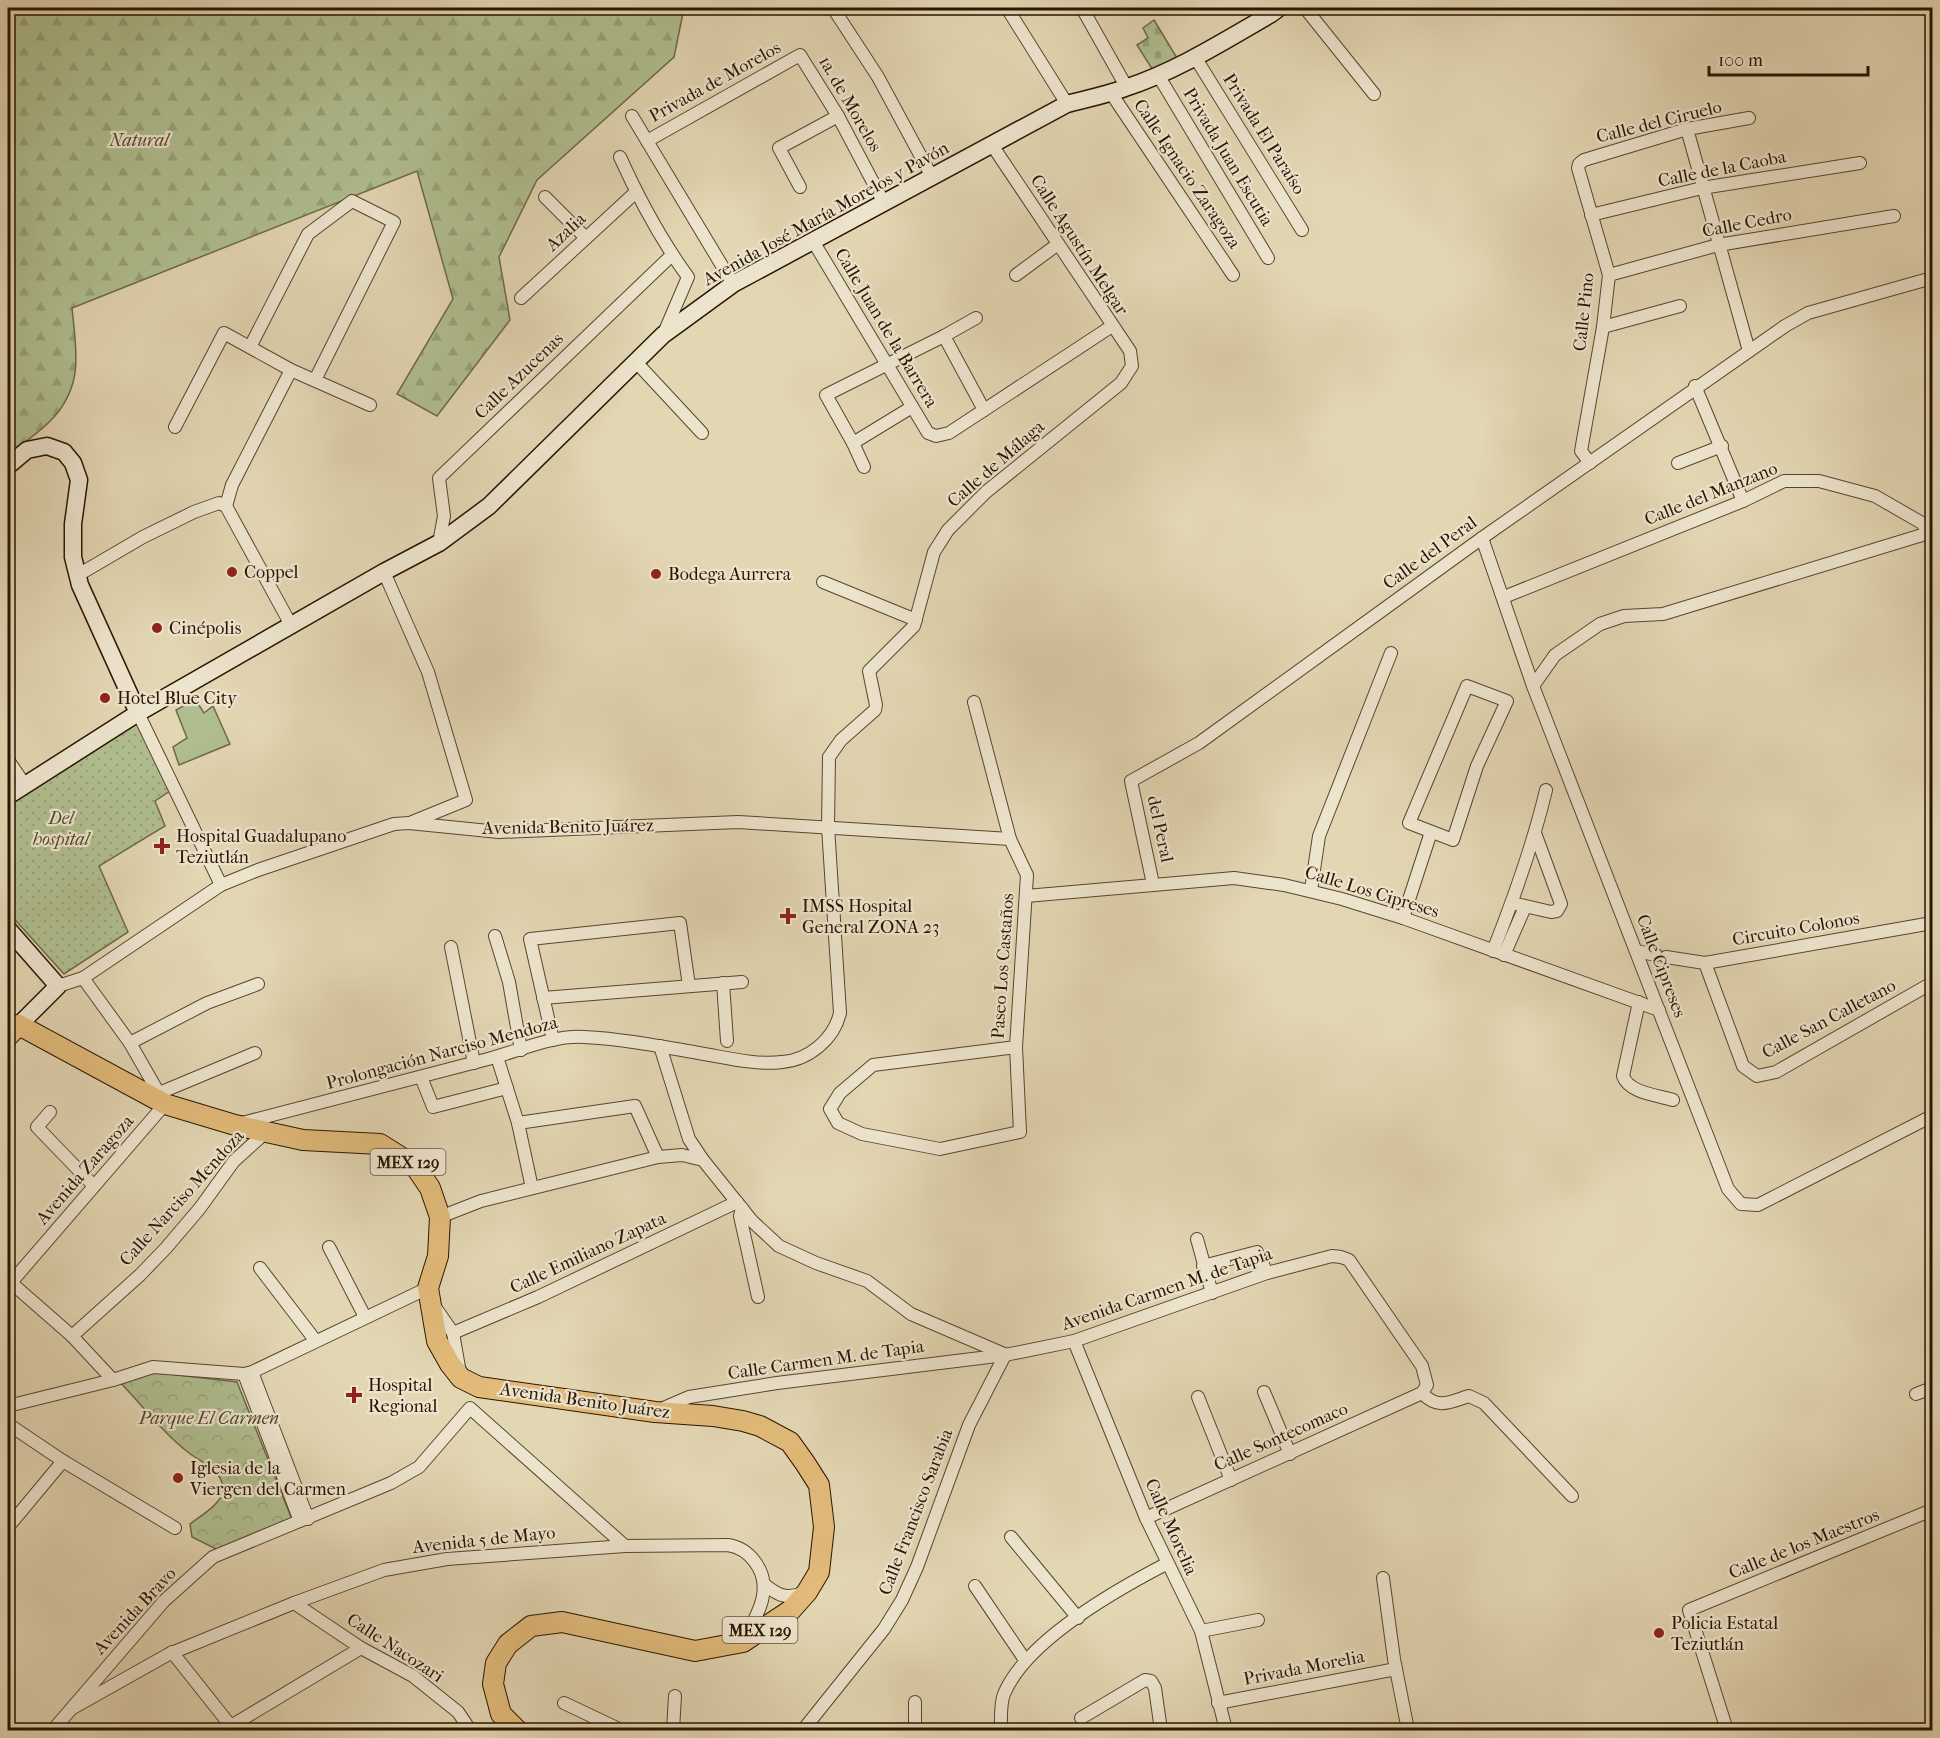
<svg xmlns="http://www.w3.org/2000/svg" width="1940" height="1738" font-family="'IM FELL French Canon',serif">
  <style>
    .grass { fill: #b0be8f; stroke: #6c6a48; stroke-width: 1.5 }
    .forest { fill: url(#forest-firs); stroke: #6c6a48; stroke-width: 1.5 }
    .cemetery { fill: url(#cemetery-stones); stroke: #6c6a48; stroke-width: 1.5 }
    .park { fill: url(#park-crowns); stroke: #6c6a48; stroke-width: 1.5 }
    .garden { fill: url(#garden-dots); stroke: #6c6a48; stroke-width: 1.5 }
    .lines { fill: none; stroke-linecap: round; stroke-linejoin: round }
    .street-casing { stroke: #58452d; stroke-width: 14 }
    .secondary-casing { stroke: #291500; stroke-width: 19 }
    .primary-casing { stroke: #291500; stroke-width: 22 }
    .street { stroke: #ede4ce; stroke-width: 12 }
    .secondary { stroke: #ede4ce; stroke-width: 16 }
    .primary { stroke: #e2bb7a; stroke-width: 20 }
    .poi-dot { fill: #8f2418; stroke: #ede4ce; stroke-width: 2 }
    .labels { text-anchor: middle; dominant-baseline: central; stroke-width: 4.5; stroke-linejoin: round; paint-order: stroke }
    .shield { fill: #ede4ce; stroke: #64533e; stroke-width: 1.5 }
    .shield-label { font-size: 16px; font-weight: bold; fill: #291500 }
    .street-label { font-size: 18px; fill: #291500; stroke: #ede4ce }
    .park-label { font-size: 18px; font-style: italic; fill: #52482b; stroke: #ede4ce }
    .poi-label { font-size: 18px; fill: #291500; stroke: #ede4ce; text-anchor: start }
  </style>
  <defs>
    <pattern id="forest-firs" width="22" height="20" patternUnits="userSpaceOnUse" patternTransform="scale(1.5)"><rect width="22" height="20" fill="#b0be8f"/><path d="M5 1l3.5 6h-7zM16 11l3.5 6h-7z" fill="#97a27a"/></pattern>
    <pattern id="cemetery-stones" width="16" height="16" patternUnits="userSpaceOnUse" patternTransform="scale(1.5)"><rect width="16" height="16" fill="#b0be8f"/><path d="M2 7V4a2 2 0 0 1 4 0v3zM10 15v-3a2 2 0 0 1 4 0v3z" fill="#97a27a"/></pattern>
    <pattern id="park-crowns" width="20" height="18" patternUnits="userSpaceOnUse" patternTransform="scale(1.5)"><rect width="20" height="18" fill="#b0be8f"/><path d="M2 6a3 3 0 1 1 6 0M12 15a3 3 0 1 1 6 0" fill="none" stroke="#97a27a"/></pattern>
    <pattern id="garden-dots" width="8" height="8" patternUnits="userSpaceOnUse" patternTransform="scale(1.5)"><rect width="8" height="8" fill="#b0be8f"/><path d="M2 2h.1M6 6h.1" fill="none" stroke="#97a27a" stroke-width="1.8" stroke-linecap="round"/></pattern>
  </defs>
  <rect width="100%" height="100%" fill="#e3d6b3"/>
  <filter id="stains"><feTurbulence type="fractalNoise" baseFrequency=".00333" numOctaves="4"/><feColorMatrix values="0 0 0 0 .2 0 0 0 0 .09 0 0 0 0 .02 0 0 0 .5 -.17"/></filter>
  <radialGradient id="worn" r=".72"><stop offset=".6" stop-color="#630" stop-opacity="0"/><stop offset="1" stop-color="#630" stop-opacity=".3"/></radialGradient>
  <polygon class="grass" points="195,699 204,713 213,706 230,744 179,765 173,747 187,738 176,710"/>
  <path class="forest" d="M8 8H684L674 57 537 180 499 257 510 320 437 416 397 394 453 299 417 171 72 308C76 350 84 383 54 417 41 432 22 443 8 456Z"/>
  <polygon class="cemetery" points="1154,20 1177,58 1154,72 1137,45 1148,38 1143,28"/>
  <path class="park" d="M152 1372 237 1382 293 1522 220 1551 192 1537 190 1524C200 1516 224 1503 223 1488 222 1470 201 1462 189 1453 163 1433 141 1404 118 1380Z"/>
  <polygon class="garden" points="140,717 173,789 155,801 165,826 99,866 128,932 64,974 8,912 8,798"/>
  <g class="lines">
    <g class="street-casing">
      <g id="street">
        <polyline points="833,8 878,77 932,177"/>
        <polyline points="1007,8 1067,104"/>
        <polyline points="1082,8 1127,88"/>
        <polyline points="1305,8 1374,94"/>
        <polyline points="1195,57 1302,230"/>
        <polyline points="1158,75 1268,258"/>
        <polyline points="1111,93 1233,275"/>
        <polyline points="632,116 733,284"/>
        <polyline points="1687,129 1749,351"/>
        <polyline points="647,141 800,55 838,116 884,203"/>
        <path d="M620 157C639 199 661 240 688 277L664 333"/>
        <polyline points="800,187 779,148 838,116"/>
        <polyline points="545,197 586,238"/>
        <polyline points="1591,215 1702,188 1860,163"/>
        <polyline points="813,241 928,433 936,436 949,433 1112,326"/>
        <polyline points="1016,275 1058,244"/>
        <polyline points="1609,275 1718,245 1894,216"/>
        <polyline points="521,298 636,192"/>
        <polyline points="1603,327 1680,306"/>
        <polyline points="944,336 984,410"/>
        <polyline points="250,347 308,234 352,201 394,222 315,380"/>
        <polyline points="636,362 702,433"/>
        <polyline points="1695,386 1743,501"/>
        <polyline points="175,427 224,333 291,370 370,405"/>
        <polyline points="853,443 912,407"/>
        <polyline points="1590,463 1581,451 1603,327 1609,275 1578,168 1579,164 1584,160 1687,129 1749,118"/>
        <polyline points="1678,463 1722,446"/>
        <polyline points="864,467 853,443 826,395 944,336 976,318"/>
        <polyline points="226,506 232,485 291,370"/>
        <polyline points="1482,538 1533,686 1728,1189 1741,1204 1758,1205 1932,1116"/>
        <polyline points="439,543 444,516 439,478 672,255"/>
        <polyline points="384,572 428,672 466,800 412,822"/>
        <polyline points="78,575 143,537 194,512 219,503 226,506 291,625"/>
        <polyline points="823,582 916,620"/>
        <polyline points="1504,597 1743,501 1784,481 1819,481 1875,496 1922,523 1928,533"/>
        <polygon points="1467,686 1507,701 1477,766 1453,840 1409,823"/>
        <polyline points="1533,686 1555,655 1600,624 1624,616 1663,614 1932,532"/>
        <polyline points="974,702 1010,839 1027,875 1016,1047 1020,1132 940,1149 862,1134 838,1123 830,1109 840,1093 873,1065 1016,1047"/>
        <polyline points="138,713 221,885"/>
        <polyline points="8,760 25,785"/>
        <polyline points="1153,884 1131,781 1199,743 1482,538 1785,326 1808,313 1932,278"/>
        <polyline points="1311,890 1319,836 1391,653"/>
        <polyline points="1026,896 1234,878 1284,885 1342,899 1403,918 1659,1010"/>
        <polyline points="1512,903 1551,912 1557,911 1561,904 1535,833"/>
        <polyline points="1403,918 1431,832"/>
        <polyline points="495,936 509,982 521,1050"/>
        <polyline points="451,947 474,1063"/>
        <path d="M1493 951C1514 898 1533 845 1546 790"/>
        <polyline points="1636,951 1656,955"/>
        <polyline points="1504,955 1525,907"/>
        <polyline points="1666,957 1705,963 1932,923"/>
        <polyline points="1705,963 1743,1066 1757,1076 1776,1072 1932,983"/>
        <polyline points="723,983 727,1041"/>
        <polyline points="58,986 83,978 221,885 258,870 394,824 409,823 499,832 738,822 1010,839"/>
        <polyline points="543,998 742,982"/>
        <path d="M1639 1002 1623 1076C1629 1093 1657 1095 1673 1100"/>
        <polyline points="553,1040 530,939 680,923 689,986"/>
        <polyline points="130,1043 207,1003 258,984"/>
        <polyline points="660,1046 689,1139 703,1160"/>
        <polyline points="497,1057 518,1123 532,1188"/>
        <polyline points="421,1077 433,1107 507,1088"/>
        <polyline points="152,1096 255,1053"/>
        <polyline points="50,1112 37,1127 94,1186"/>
        <path d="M242 1123C324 1102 406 1081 488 1059 519 1051 552 1035 584 1037 626 1039 669 1048 710 1055 732 1059 760 1065 782 1062 809 1060 834 1039 840 1013L828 827 829 757 841 740 875 710 876 705 869 671 914 626 934 552 948 530 986 492 1121 383 1132 366 1130 351 992 145"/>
        <polyline points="518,1123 635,1106 658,1157"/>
        <polyline points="742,1208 740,1216 758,1297"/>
        <polyline points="440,1217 481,1201 658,1157 682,1155 703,1160 752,1221 779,1246 816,1263 867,1281 911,1314 1004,1354"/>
        <polyline points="1197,1239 1212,1293"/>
        <polyline points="329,1247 365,1317"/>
        <polyline points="1203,1266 1257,1252 1267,1273"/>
        <polyline points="260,1268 315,1340"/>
        <polyline points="8,1280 72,1336 113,1380"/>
        <polyline points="8,1286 165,1104 130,1043 83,978"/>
        <polyline points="435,1307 453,1333 460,1373"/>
        <polyline points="453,1333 538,1297 737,1202"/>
        <polyline points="72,1336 140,1275 166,1248 200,1208 234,1161 266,1132"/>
        <polyline points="1074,1341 1146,1518 1201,1631 1226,1730"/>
        <polyline points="252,1372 308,1519"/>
        <polyline points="244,1374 300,1521"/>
        <polyline points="1264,1392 1290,1454"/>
        <path d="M1422 1393C1438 1410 1450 1402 1469 1396L1484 1403 1572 1496"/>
        <polyline points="1916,1394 1932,1388"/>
        <polyline points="1198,1397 1231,1480"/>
        <polyline points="8,1406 113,1380 153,1367 244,1374 252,1372 428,1288"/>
        <polyline points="659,1410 689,1397 777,1383 1005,1355 1074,1341 1267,1273 1332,1256 1341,1257 1349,1260 1422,1366 1427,1385 1422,1393 1146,1518"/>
        <polyline points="8,1424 63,1461 175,1528"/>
        <polyline points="8,1527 63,1461"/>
        <polyline points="1011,1537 1078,1618"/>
        <polyline points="1383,1578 1394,1659 1408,1730"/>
        <path d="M765 1585C779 1596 786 1599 803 1593"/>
        <polyline points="975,1586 1025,1660"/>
        <polyline points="294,1603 361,1648 413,1676 458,1712 470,1730"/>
        <polyline points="1201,1631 1258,1620"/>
        <polyline points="172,1652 234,1730"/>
        <polyline points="564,1703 621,1730"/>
        <polyline points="1218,1703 1396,1669"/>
        <path d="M71 1709 169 1654 294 1603 384 1570 447 1559 625 1546 728 1545C740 1547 748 1552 755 1562 774 1587 758 1614 745 1638"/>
        <polyline points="1081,1718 1145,1680 1151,1681 1155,1688 1161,1730"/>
        <polyline points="226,1729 361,1648"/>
        <polyline points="53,1730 164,1601 213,1557 391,1483 419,1467 470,1408 625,1546"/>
        <polyline points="673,1730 675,1696"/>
        <polyline points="803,1730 884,1629 902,1600 917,1567 969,1425 1005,1355"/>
        <polyline points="915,1730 915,1702"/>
        <path d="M1001 1730C1001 1719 1000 1704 1004 1694 1026 1641 1116 1590 1166 1564"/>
        <polyline points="1727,1730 1689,1610 1932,1510"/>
      </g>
    </g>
    <g class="secondary-casing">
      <g id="secondary">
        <polyline points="8,466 27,450 47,446 64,452 73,463 79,480 73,524 73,557 80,585 138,713"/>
        <path d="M8 796 138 713 384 572 439 543 489 506 663 335 733 284 1067 104C1086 99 1106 95 1125 88 1177 71 1224 41 1271 14L1279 8"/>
        <polyline points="8,929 58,986 19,1025"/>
      </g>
    </g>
    <g class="primary-casing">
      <polyline id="primary" points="8,1036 19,1025 165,1104 235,1125 303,1140 380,1144 415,1166 430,1188 440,1217 438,1256 428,1288 437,1341 450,1364 461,1378 479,1387 655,1412 713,1416 743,1421 760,1426 790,1442 805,1463 819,1485 824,1527 819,1572 807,1592 791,1610 743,1642 695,1651 562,1622 531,1626 508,1644 496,1663 493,1684 501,1714 517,1730"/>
    </g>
    <use href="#street" class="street"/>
    <use href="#secondary" class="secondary"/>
    <use href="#primary" class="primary"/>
  </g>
  <g class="poi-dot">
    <circle cx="232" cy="572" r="6"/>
    <circle cx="656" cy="574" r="6"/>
    <circle cx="157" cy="628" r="6"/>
    <circle cx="105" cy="698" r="6"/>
    <path d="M159 837h6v6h6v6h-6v6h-6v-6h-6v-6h6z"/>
    <path d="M785 907h6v6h6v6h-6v6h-6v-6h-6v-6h6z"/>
    <path d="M351 1386h6v6h6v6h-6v6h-6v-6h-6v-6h6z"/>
    <circle cx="178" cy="1478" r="6"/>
    <circle cx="1659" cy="1633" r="6"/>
  </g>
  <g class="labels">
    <g class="shield">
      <rect x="370.5" y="1149" width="75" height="26" rx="4.5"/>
      <rect x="722.5" y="1617" width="75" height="26" rx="4.5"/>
    </g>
    <g class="shield-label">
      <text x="408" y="1162">MEX 129</text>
      <text x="760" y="1630">MEX 129</text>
    </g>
    <g class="street-label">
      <text transform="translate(715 82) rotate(-29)">Privada de Morelos</text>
      <text transform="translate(850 104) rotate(60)">1a. de Morelos</text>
      <text transform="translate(1659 122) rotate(-14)">Calle del Ciruelo</text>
      <text transform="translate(1264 134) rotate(58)">Privada El Paraíso</text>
      <text transform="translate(1228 157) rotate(59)">Privada Juan Escutia</text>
      <text transform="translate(1722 169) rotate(-11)">Calle de la Caoba</text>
      <text transform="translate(1187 174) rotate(56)">Calle Ignacio Zaragoza</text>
      <text transform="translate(826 214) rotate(-29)">Avenida José María Morelos y Pavón</text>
      <text transform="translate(1747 223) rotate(-11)">Calle Cedro</text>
      <text transform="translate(566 232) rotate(-43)">Azalia</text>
      <text transform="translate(1079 245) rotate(57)">Calle Agustín Melgar</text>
      <text transform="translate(1584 312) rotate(-84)">Calle Pino</text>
      <text transform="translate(886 328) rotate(59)">Calle Juan de la Barrera</text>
      <text transform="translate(519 376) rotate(-44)">Calle Azucenas</text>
      <text transform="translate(996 464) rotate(-41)">Calle de Málaga</text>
      <text transform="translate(1711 494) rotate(-22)">Calle del Manzano</text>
      <text transform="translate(1430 553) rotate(-36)">Calle del Peral</text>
      <text transform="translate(568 827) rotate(-1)">Avenida Benito Juárez</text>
      <text transform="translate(1160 829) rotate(78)">del Peral</text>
      <text transform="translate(1372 892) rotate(17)">Calle Los Cipreses</text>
      <text transform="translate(1796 929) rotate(-10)">Circuito Colonos</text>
      <text transform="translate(1003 966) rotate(-86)">Paseo Los Castaños</text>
      <text transform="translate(1661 966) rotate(69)">Calle Cipreses</text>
      <text transform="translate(1829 1019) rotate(-28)">Calle San Calletano</text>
      <text transform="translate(442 1053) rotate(-15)">Prolongación Narciso Mendoza</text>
      <text transform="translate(85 1170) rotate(-49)">Avenida Zaragoza</text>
      <text transform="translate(182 1198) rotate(-48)">Calle Narciso Mendoza</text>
      <text transform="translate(588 1253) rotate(-25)">Calle Emiliano Zapata</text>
      <text transform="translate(1167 1289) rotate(-19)">Avenida Carmen M. de Tapia</text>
      <text transform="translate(826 1360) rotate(-8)">Calle Carmen M. de Tapia</text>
      <text transform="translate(585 1401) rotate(8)">Avenida Benito Juárez</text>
      <text transform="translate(1281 1437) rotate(-24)">Calle Sontecomaco</text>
      <text transform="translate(916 1512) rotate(-69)">Calle Francisco Sarabia</text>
      <text transform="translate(1171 1527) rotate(66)">Calle Morelia</text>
      <text transform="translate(484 1540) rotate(-6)">Avenida 5 de Mayo</text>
      <text transform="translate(1804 1544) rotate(-22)">Calle de los Maestros</text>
      <text transform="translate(135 1611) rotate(-47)">Avenida Bravo</text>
      <text transform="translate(395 1648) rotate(33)">Calle Nacozari</text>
      <text transform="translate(1304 1668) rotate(-11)">Privada Morelia</text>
    </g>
    <g class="park-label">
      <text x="139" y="140">Natural</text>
      <text x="61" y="818">Del<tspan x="61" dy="21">hospital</tspan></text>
      <text x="209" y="1418">Parque El Carmen</text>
    </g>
    <g class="poi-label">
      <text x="244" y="572">Coppel</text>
      <text x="668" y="574">Bodega Aurrera</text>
      <text x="169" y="628">Cinépolis</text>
      <text x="117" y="698">Hotel Blue City</text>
      <text x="176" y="836">Hospital Guadalupano<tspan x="176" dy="21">Teziutlán</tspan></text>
      <text x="802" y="906">IMSS Hospital<tspan x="802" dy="21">General ZONA 23</tspan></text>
      <text x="368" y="1385">Hospital<tspan x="368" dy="21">Regional</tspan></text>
      <text x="190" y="1468">Iglesia de la<tspan x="190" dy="21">Viergen del Carmen</tspan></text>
      <text x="1671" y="1623">Policia Estatal<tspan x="1671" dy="21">Teziutlán</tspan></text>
    </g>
  </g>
  <rect width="1940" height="1738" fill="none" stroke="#e3d6b3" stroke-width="30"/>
  <rect x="9" y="9" width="1922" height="1720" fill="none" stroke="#291500" stroke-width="3"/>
  <rect x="15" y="15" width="1910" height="1708" fill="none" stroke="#291500" stroke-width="1.5"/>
  <path d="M1709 66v9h159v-9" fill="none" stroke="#291500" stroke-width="3"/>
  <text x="1718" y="66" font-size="18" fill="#291500" stroke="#ede4ce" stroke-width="4.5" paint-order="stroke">100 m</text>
  <rect width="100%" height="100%" filter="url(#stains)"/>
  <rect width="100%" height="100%" fill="url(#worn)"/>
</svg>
